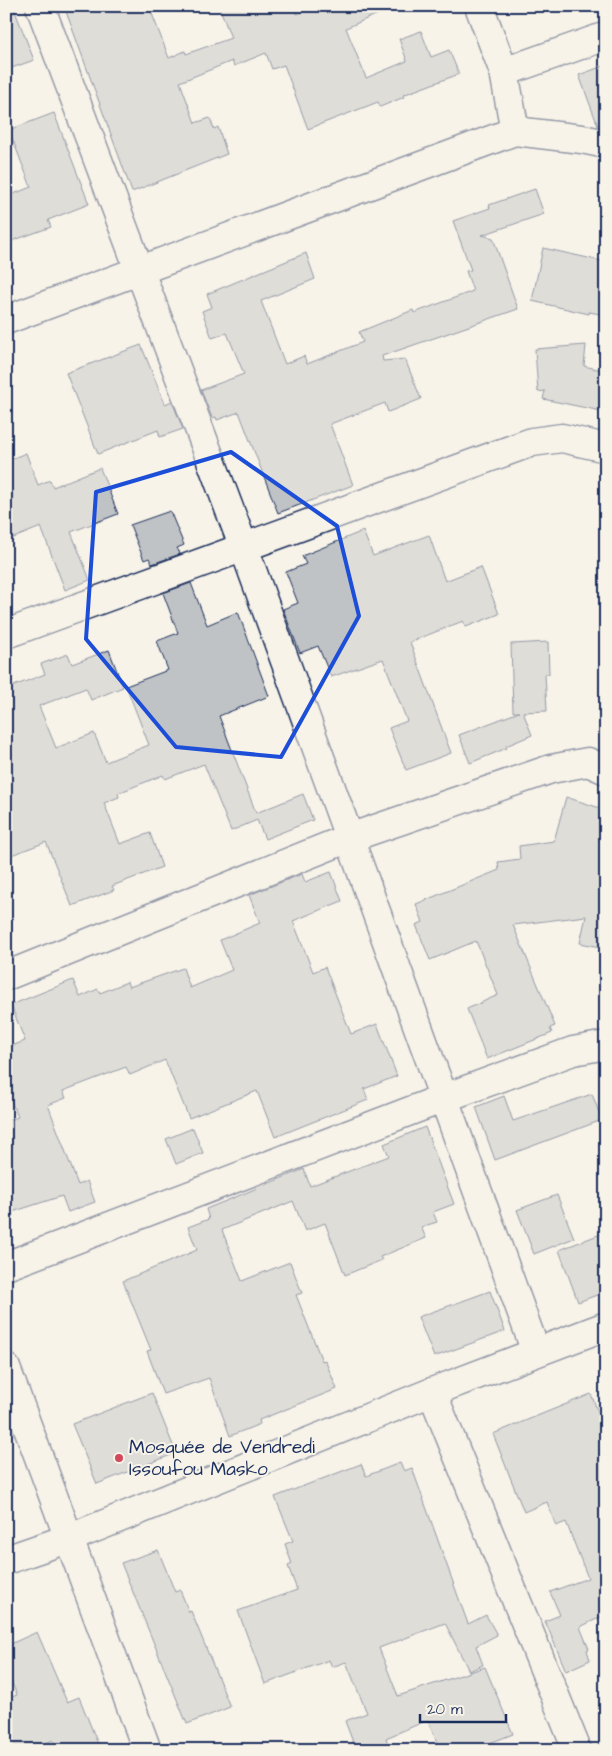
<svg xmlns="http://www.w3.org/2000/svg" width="612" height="1756" font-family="'Architects Daughter',sans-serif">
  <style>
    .building { fill: #c0c3c5; stroke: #1b2f5e }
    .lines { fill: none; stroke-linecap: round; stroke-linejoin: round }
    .minor-casing { stroke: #1b2f5e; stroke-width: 31 }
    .minor { stroke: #f7f3e8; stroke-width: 28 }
    .marked { fill: none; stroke: #1d4ed8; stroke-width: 4; stroke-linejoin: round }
    .poi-dot { fill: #d1495b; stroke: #f7f3e8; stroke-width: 2 }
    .labels { text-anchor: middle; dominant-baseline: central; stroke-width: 4; stroke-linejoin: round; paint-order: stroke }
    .poi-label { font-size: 19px; fill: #1b2f5e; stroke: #f7f3e8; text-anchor: start }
  </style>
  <rect width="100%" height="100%" fill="#f7f3e8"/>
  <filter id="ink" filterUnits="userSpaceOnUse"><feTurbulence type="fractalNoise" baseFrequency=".02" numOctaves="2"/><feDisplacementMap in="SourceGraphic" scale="10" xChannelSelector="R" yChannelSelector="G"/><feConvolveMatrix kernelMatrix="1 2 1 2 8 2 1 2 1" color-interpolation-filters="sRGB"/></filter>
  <g filter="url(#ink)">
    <g class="building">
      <polygon points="6,6 13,6 34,60 6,70"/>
      <polygon points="64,6 149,6 169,58 185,51 186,54 231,38 219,6 294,6 297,14 318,6 396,6 346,28 366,78 407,61 399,39 421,31 431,57 449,50 459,74 403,95 404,97 380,107 378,102 308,129 284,65 272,69 266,53 234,66 232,61 180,82 195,123 210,118 214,129 218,127 227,154 132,192"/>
      <polygon points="606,65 606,128 598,126 579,75"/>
      <polygon points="54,113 89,204 48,220 51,227 6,243 6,197 31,187 9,130"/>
      <polygon points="535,189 544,214 482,235 493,238 518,309 382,356 383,361 405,359 421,399 388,412 385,403 330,424 353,485 278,513 239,412 217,420 216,417 212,418 201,390 244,374 227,333 212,338 202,311 212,307 207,294 306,253 315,279 261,301 285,364 304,356 307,364 363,342 359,332 413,310 414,313 473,291 466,271 471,270 453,221 490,208 489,205"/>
      <polygon points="543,248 606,262 606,315 589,312 589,314 532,301"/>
      <polygon points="141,345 165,404 172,401 183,429 160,437 158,430 98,454 66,373"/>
      <polygon points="586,345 584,366 606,371 606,412 543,399 545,391 538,392 535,349"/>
      <polygon points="26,453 38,485 50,480 53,487 100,468 118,514 71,532 90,580 65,590 41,527 6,541 6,461"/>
      <polygon points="170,511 184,545 177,548 180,554 152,564 149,558 144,560 130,525"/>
      <polygon points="363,531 373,556 429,535 445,581 481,567 499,614 466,627 463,621 410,642 451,753 406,770 389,728 407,721 383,659 331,677 318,646 300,653 283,609 298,603 286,572 306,564 302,556"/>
      <polygon points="191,583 207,625 238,612 269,696 219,716 256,813 303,794 313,820 265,839 257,820 231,831 204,764 165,779 163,775 118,793 119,797 104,803 120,844 150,833 162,867 112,886 114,890 72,906 46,842 6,857 6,689 45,674 41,664 68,654 72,664 109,650 123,687 91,700 86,688 39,706 56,748 94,733 106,762 149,745 126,686 168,670 157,641 178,633 163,593"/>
      <polygon points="548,642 549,674 545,674 547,711 523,712 532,735 506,746 507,748 470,763 459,735 519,712 513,712 511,644"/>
      <polygon points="566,797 606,810 606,948 580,943 586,916 513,925 555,1026 550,1028 552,1033 487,1059 467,1009 498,995 476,941 430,960 416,925 423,922 416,904 499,870 498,862 520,859 519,846 554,841"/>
      <polygon points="331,872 342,901 293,921 313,972 325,967 351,1034 377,1024 397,1076 364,1089 368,1100 275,1137 257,1091 189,1118 165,1060 130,1075 126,1067 63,1091 66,1098 48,1105 78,1185 87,1181 95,1202 68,1212 62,1196 6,1214 6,1121 18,1117 6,1089 6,1048 25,1041 11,1005 73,980 80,997 98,989 100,993 127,982 129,987 183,968 190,988 232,970 220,940 260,923 249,895 302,874 305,882"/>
      <polygon points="592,1094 602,1120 495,1160 476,1107 504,1096 513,1121"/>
      <polygon points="425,1127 454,1204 433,1212 437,1222 421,1227 426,1238 380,1257 382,1260 345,1275 325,1223 305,1231 293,1201 222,1230 242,1281 290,1262 302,1293 296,1295 322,1361 325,1360 337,1389 259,1420 260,1424 230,1436 209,1378 163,1394 147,1351 151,1350 123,1281 197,1250 188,1227 209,1219 206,1209 304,1169 310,1186 389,1156 384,1144"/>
      <polygon points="193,1128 203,1153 176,1164 166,1139"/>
      <polygon points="557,1195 574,1238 534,1254 517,1210"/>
      <polygon points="606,1232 605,1292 578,1302 559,1250"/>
      <polygon points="490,1291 505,1331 434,1357 418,1317"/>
      <polygon points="152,1393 176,1453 97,1484 72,1424"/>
      <polygon points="591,1394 606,1432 606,1619 603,1616 580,1627 589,1649 587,1650 590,1660 566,1671 545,1621 560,1615 550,1592 588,1578 566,1522 556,1526 547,1502 524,1512 493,1434"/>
      <polygon points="400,1463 404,1471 412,1468 468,1624 486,1615 497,1635 476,1646 483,1665 469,1671 445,1623 379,1648 398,1696 485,1667 513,1734 472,1750 440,1750 428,1720 386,1738 390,1750 356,1750 345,1721 367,1713 346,1662 332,1667 329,1660 265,1684 238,1611 297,1590 288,1566 292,1564 285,1544 293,1541 275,1497 361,1464 366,1476"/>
      <polygon points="158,1550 175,1592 180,1590 189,1612 191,1611 230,1707 187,1724 121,1563"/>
      <polygon points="37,1632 67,1702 79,1697 98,1744 83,1750 57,1750 53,1740 29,1750 6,1750 6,1699 17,1695 6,1669 6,1646"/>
    </g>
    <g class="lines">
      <g class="minor-casing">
        <g id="minor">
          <polyline points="40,6 244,548 536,1352"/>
          <polyline points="479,6 504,72 515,131"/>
          <polyline points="504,72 606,36"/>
          <polyline points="6,320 515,131 582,139 606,144"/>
          <polyline points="6,634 532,442 562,438 606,448"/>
          <polyline points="6,976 349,838 551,769 588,762 606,770"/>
          <polyline points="6,1266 444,1098 573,1051 606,1045"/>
          <polyline points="6,1368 147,1750"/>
          <polyline points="432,1392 577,1750"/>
          <polyline points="6,1560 70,1538 432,1392 606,1326"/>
        </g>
      </g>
      <use href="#minor" class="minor"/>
    </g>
  </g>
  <path d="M0 0H612V1756H0ZM231 452 337 526 359 616 281 757 176 747 86 639 96 492Z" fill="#f7f3e8" fill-opacity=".55" fill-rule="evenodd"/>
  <path class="marked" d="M231 452 337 526 359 616 281 757 176 747 86 639 96 492Z"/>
  <circle class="poi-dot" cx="119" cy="1458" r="5"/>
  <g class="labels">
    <g class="poi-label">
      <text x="129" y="1447">Mosquée de Vendredi<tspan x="129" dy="22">Issoufou Masko</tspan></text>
    </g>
  </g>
  <rect width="612" height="1756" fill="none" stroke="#f7f3e8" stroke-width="25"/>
  <rect x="12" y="12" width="587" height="1731" fill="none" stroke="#1b2f5e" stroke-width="2" filter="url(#ink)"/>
  <path d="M420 1714v8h86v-8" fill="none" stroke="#1b2f5e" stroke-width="2.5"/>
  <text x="427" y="1714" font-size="15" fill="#1b2f5e" stroke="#f7f3e8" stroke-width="4" paint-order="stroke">20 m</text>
</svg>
